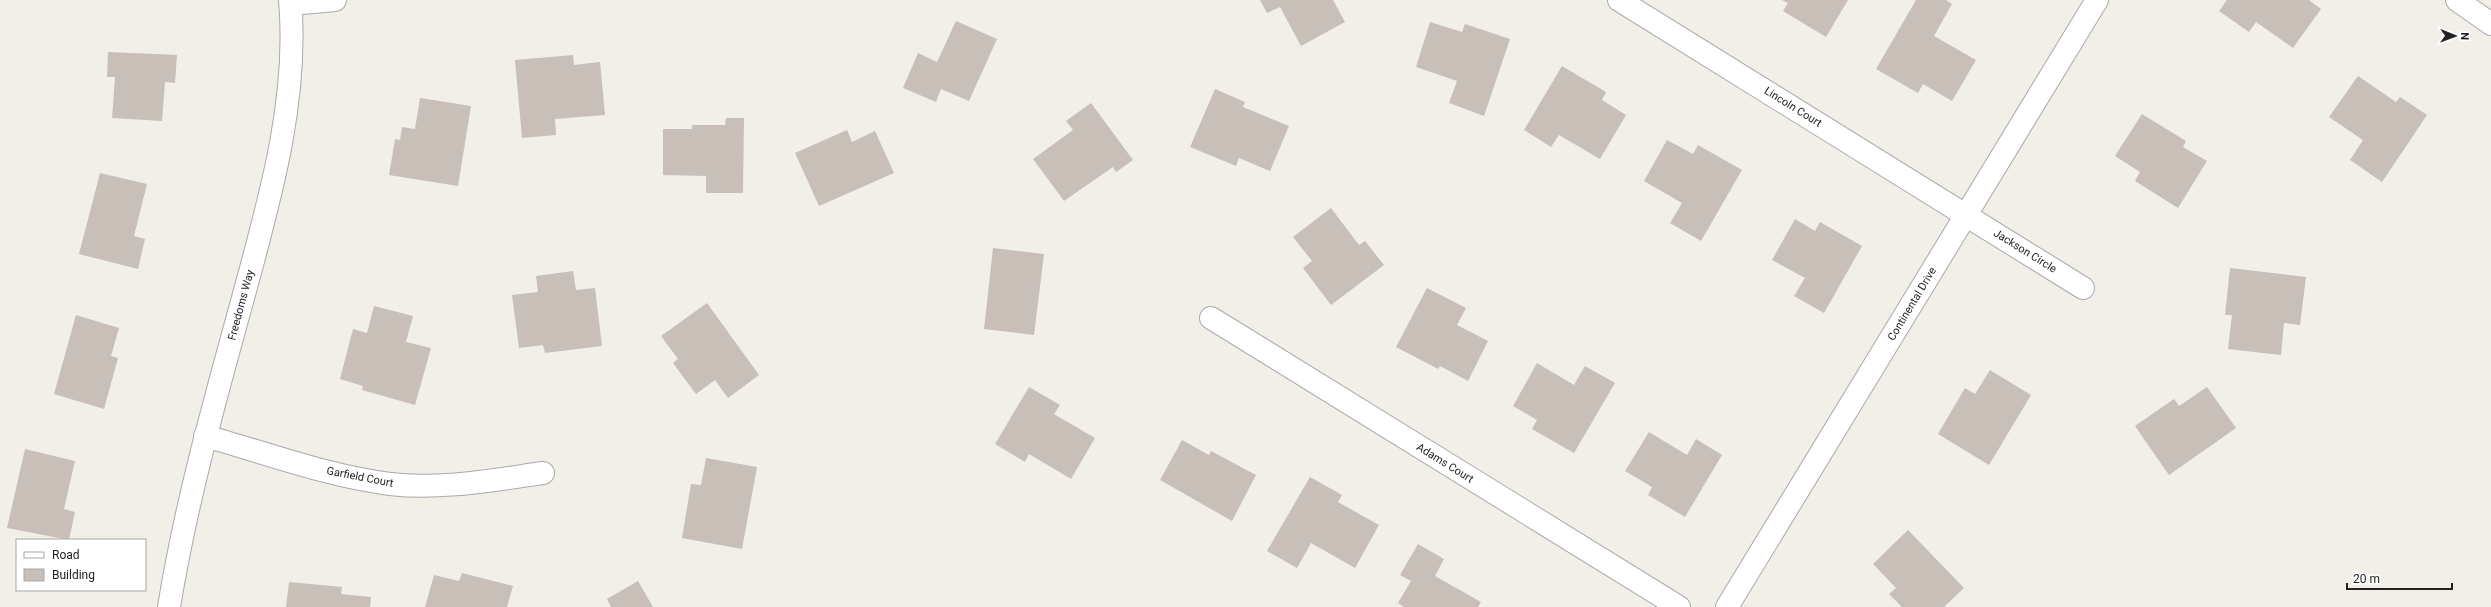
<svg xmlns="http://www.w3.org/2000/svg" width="2491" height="607" font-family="Roboto,sans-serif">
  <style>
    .building { fill: #c7bfb8 }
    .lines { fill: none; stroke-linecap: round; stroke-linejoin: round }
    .street-casing { stroke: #a9a9a9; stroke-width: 24 }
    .street { stroke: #fff; stroke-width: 22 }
    .labels { text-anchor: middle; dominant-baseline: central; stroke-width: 3; stroke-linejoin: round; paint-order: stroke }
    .street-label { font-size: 11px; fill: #222; stroke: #fff }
  </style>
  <rect width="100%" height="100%" fill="#f2efe9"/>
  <g class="building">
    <polygon points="1260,0 1333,0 1345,22 1301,46 1280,7 1267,13"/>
    <polygon points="1782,0 1848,0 1826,37 1783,11 1788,3"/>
    <polygon points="1916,0 1946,0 1952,4 1934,36 1976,60 1952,101 1923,84 1918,93 1876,69"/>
    <polygon points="2227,0 2309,0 2321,9 2293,48 2256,22 2249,32 2219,11"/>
    <polygon points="956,21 997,39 969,101 941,89 936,102 903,88 918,53 937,62"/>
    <polygon points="1430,22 1462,32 1465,24 1510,39 1484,116 1449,103 1457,81 1416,67"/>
    <polygon points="108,52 177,55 175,83 165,82 162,121 112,118 115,77 107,77"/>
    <polygon points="573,55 574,65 600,62 605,115 555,119 556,135 522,138 515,60"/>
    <polygon points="1562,66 1606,92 1602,100 1626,115 1600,159 1559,135 1551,147 1524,130"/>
    <polygon points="2358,76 2396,102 2400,97 2427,115 2382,182 2350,160 2363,140 2329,117"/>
    <polygon points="1215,89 1245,102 1243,107 1289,126 1270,171 1239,158 1236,166 1190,147"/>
    <polygon points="420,98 471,106 458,186 389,175 395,139 400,140 402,127 415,129"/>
    <polygon points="1091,103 1133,160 1116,172 1113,167 1064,201 1033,159 1073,130 1066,121"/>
    <polygon points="2142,114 2186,141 2183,147 2207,161 2178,208 2135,181 2140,172 2115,156"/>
    <polygon points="726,118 744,118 743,193 706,193 706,176 663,175 663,129 692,129 692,125 725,125"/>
    <polygon points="847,130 852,142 875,131 894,173 819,206 795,153"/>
    <polygon points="1667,140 1693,154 1698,145 1742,170 1701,241 1670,223 1682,203 1644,181"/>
    <polygon points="100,173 147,184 134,236 145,239 138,269 79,254"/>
    <polygon points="1331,208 1359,245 1365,241 1384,265 1331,305 1303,268 1312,261 1293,237"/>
    <polygon points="1795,219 1815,231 1820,222 1862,246 1824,313 1794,296 1805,278 1772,260"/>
    <polygon points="993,248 1044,254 1034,335 984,329"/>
    <polygon points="2230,268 2306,277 2300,325 2284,323 2281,355 2228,349 2232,315 2225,315"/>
    <polygon points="573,271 576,290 595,288 602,346 545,353 543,345 519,348 512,295 538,292 536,276"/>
    <polygon points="1427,288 1466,308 1457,325 1488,341 1468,381 1440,366 1438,369 1396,347"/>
    <polygon points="707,303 759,375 728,398 715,380 696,394 673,363 678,359 661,336"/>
    <polygon points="374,306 413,316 406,342 431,348 415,405 362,390 363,386 340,379 353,329 367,333"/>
    <polygon points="76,315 119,328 111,356 118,358 104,409 54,394"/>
    <polygon points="1537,363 1574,385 1585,366 1615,383 1574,453 1532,429 1537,420 1513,406"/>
    <polygon points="1990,370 2031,395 1989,465 1938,434 1965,388 1975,394"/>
    <polygon points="1029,387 1060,405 1054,414 1095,438 1071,479 1029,454 1025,462 995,444"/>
    <polygon points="2207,387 2236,428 2169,475 2135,426 2174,399 2179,406"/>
    <polygon points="1649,432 1687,455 1696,439 1722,455 1685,517 1648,495 1652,487 1625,471"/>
    <polygon points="1182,440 1209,455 1211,451 1256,475 1232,521 1160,480"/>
    <polygon points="25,449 75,461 64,509 75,512 69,540 7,528"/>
    <polygon points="706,458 757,467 742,549 682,538 691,484 701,485"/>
    <polygon points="1310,477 1342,495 1338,502 1379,525 1355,568 1311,543 1297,568 1267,551"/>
    <polygon points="1908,530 1964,588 1944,607 1902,607 1889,594 1896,588 1873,564"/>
    <polygon points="1418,544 1444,559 1435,576 1481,602 1478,607 1404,607 1398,603 1411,581 1400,575"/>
    <polygon points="462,573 513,586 507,607 425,607 434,575 459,581"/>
    <polygon points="638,581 653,607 611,607 607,599"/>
    <polygon points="289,582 342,587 341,594 371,597 370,607 286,607"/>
  </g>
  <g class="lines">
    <g class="street-casing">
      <g id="street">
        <polyline points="1619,0 2083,288"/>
        <polyline points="2457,0 2491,24"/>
        <polyline points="291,4 335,0"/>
        <polyline points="1211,318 1679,607"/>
        <path d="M205 436C266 453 327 476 390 484 440 490 493 480 543 473"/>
        <path d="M169 607C186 502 215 400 243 298 269 202 299 100 290 0"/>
        <polyline points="1727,607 2097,0"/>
      </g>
    </g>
    <use href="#street" class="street"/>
  </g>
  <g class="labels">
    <g class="street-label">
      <text transform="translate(1793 107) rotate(32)">Lincoln Court</text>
      <text transform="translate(2025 251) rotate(32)">Jackson Circle</text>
      <text transform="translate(1912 304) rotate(-59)">Continental Drive</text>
      <text transform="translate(241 305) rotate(-75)">Freedoms Way</text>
      <text transform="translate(1445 463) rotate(32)">Adams Court</text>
      <text transform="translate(360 477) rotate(11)">Garfield Court</text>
    </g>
  </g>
  <rect x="16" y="539" width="130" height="52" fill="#ffffff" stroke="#a7a7a7"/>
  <rect x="24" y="552" width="20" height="6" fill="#ffffff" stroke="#a7a7a7"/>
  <text x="52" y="559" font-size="12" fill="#222222">Road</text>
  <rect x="24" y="569" width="20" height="12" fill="#c7bfb8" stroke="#a7a7a7"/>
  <text x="52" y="579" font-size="12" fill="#222222">Building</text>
  <g transform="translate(2455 36) rotate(91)" stroke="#ffffff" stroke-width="3" paint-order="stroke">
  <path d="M0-3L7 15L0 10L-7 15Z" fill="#222222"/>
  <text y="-6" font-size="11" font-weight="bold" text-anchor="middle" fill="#222222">N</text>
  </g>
  <path d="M2347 583v6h105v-6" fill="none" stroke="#222222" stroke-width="2"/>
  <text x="2353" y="583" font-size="12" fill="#222222" stroke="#ffffff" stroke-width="3" paint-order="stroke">20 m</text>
</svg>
